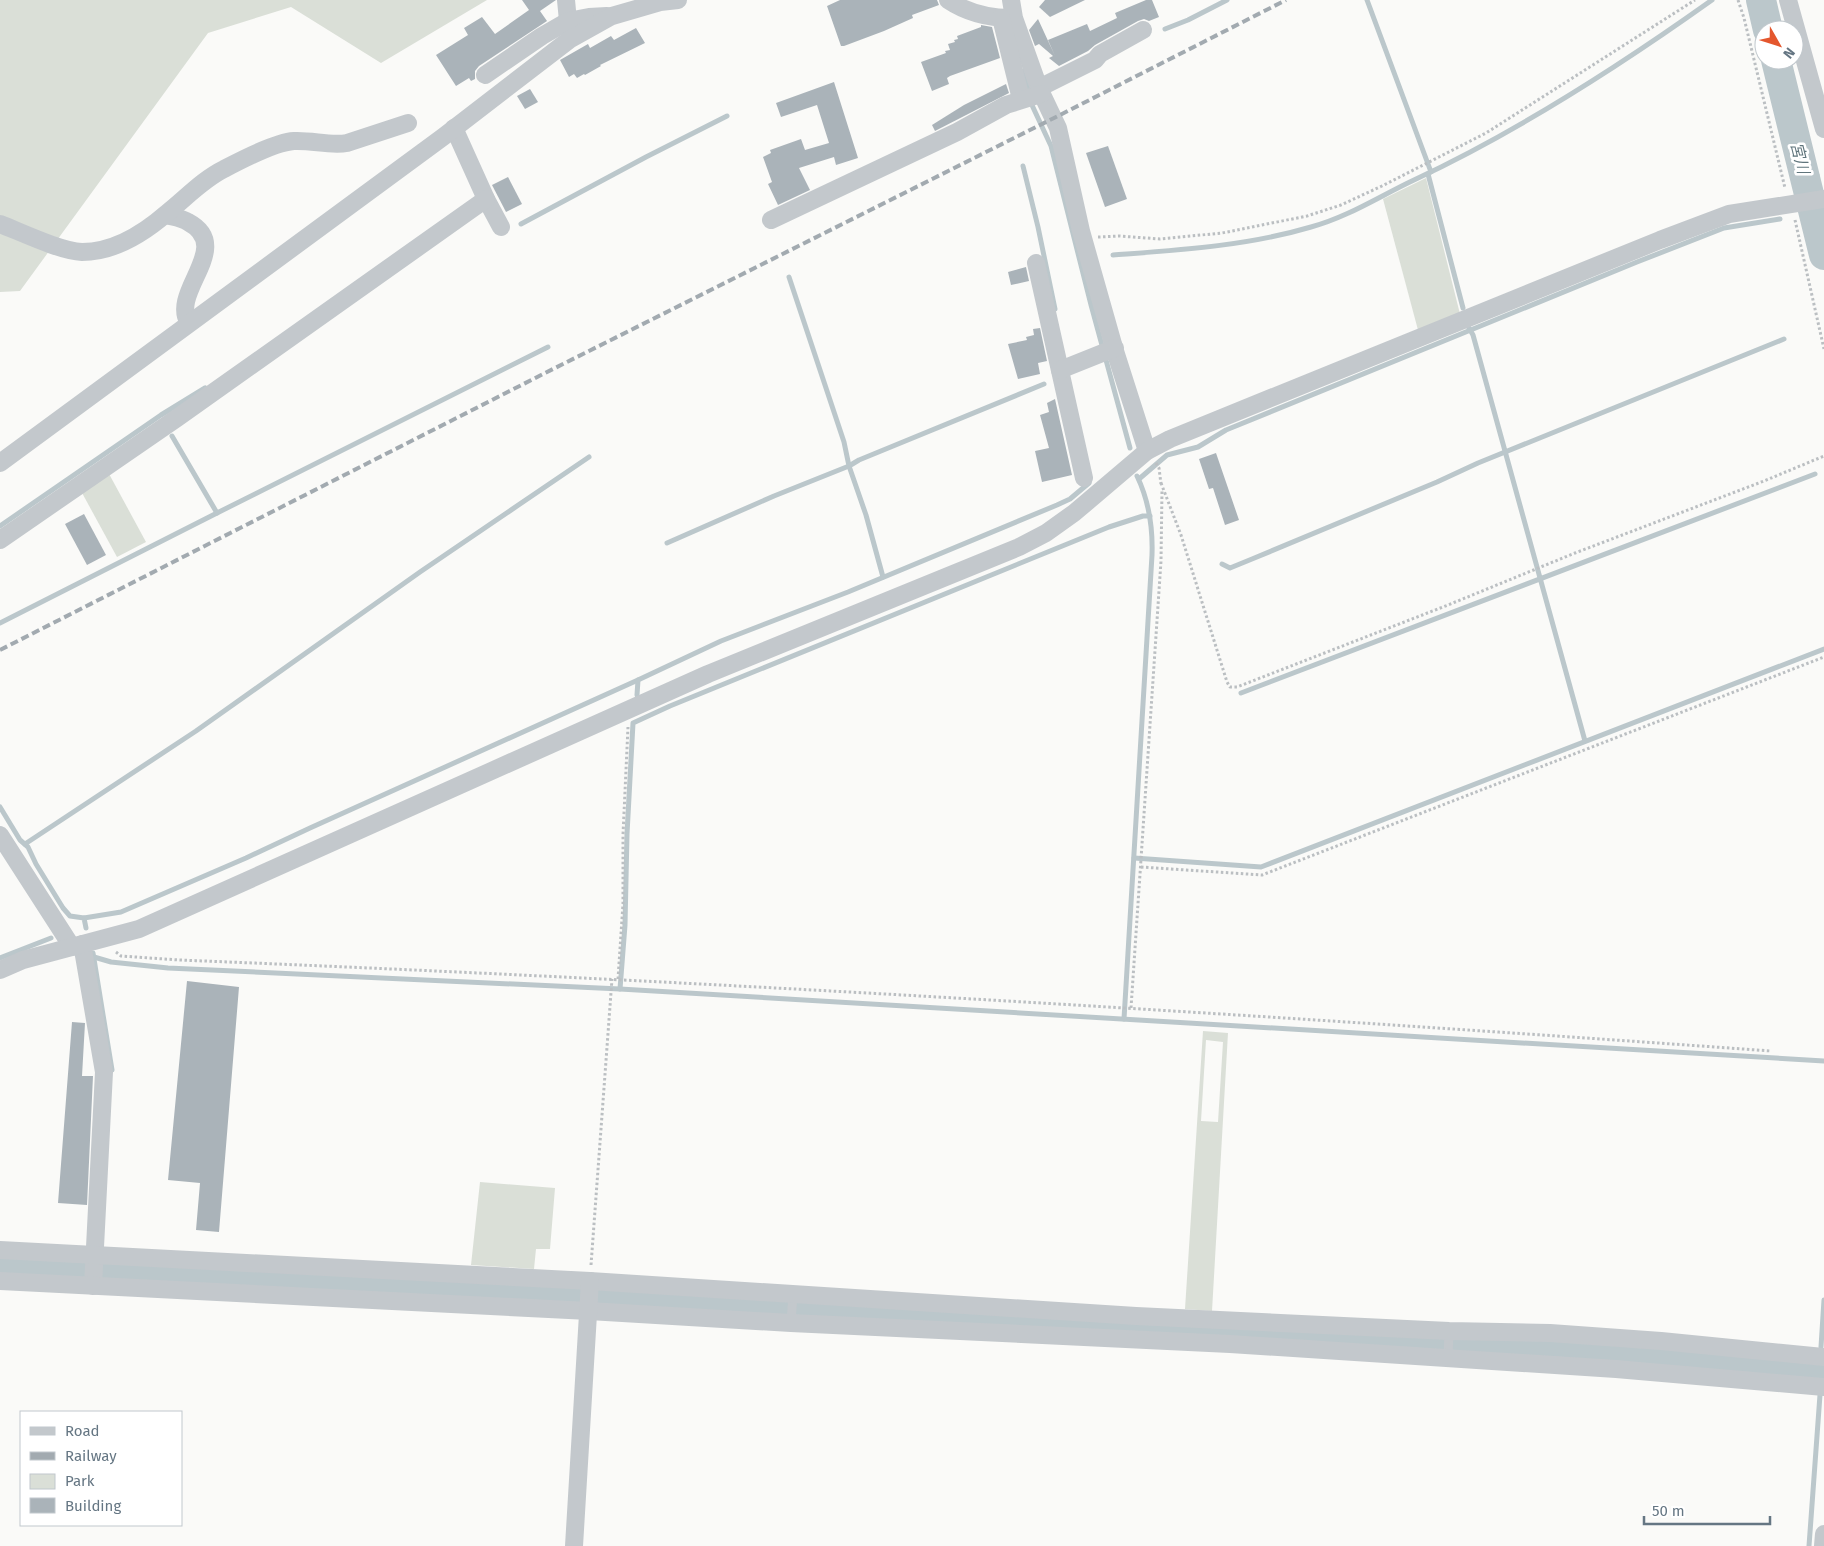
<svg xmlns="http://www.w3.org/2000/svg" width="1824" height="1546" font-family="'Fira Sans','Noto Sans JP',sans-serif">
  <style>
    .green { fill: #dadfd7; fill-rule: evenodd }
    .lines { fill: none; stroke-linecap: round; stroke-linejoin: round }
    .stream { stroke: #bbc7cb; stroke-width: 5 }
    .river { stroke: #bbc7cb; stroke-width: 30 }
    .building { fill: #aab3b9 }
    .path { stroke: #bbbfc2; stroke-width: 3; stroke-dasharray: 2.5 2.5; stroke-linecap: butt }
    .service { stroke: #c3c8cc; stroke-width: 9 }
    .minor { stroke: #c3c8cc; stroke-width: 18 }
    .rail { stroke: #a2aab0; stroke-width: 4; stroke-dasharray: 8 4; stroke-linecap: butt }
    .labels { text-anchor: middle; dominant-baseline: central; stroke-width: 5; stroke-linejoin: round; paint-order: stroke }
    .water-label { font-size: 16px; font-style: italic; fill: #60757c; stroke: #fff }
  </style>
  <rect width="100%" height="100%" fill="#fafaf8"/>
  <g class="green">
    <polygon points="0,0 487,0 381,63 291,7 208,33 20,291 0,292"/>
    <polygon points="1426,178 1460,314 1418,330 1383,199"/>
    <polygon points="108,472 146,542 117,557 81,491"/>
    <path d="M1203 1031 1228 1033 1212 1311 1185 1309ZM1206 1040 1223 1042 1218 1122 1201 1121Z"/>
    <polygon points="480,1182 555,1188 550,1249 536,1249 534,1269 471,1265"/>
  </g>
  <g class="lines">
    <g class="stream">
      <polyline points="1367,0 1431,172"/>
      <polyline points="1165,29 1188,20 1227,0"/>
      <polyline points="1024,71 1029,90 1031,103 1051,146 1091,305 1130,448"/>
      <polyline points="1023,166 1038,227 1055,309"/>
      <polyline points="1428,174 1463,308"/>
      <polyline points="1805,178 1817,175"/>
      <polyline points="521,224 646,157 727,116"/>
      <path d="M1113 255C1179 250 1247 246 1311 227 1348 217 1380 196 1414 180 1519 131 1618 67 1712 0"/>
      <polyline points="789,277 844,442 849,466 866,515 883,577"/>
      <polyline points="1469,328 1473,335 1585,741"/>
      <polyline points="172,436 217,513"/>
      <polyline points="1139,479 1167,455 1198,447 1226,430 1637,262 1724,228 1780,219"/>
      <polyline points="0,526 161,415 205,388"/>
      <polyline points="667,543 774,496 849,466 859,460 1044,384"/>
      <polyline points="1222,564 1230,568 1252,559 1437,482 1478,463 1784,339"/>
      <polyline points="0,623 217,513 548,347"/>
      <polyline points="1241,693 1815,474"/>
      <polyline points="637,695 638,680 721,641 848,592 1057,505 1070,499 1089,483"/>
      <polyline points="0,807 20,840 28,847 36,864 63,908 70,916 84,918 86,928"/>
      <polyline points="25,844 196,731 420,572 589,457"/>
      <polyline points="1134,858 1261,867 1824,649"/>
      <polyline points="84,918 121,912 165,893 246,858 310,828 638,680"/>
      <polyline points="93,953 112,1070"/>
      <polyline points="94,957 111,962 168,968 620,989 1824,1061"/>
      <polyline points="0,958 51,938"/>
      <polyline points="620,989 625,925 627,834 633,723 670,706 1109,527 1143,516 1150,516"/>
      <path d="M1124 1019 1152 555C1153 526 1149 501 1137 476"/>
      <polyline points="1821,1347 1824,1300"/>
      <polyline points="1809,1546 1821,1381 1821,1365"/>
    </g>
    <g class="river">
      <polyline points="1761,0 1768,30"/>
      <polyline points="1776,60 1824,255"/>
      <polyline points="0,1266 472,1288 1608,1353 1824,1372"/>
    </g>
  </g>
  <g class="building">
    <polygon points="522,0 556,0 540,11 547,21 479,66 475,71 475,79 471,81 469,78 456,86 436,55 468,35 464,28 482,17 495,34 529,10"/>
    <polygon points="840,0 937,0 939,5 912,15 913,18 884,31 844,46 841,46 827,6"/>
    <polygon points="1045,0 1085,0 1050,17 1039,7"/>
    <polygon points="1146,0 1152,0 1159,17 1149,21 1144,19 1138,21 1095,45 1088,51 1059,66 1049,58 1053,56 1039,44 1035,46 1029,30 1038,19 1055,56 1048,40 1087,24 1090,31 1117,18 1115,13"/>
    <polygon points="981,25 992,27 1000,58 950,76 947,78 949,84 932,91 921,62 946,53 945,51 950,50 948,44 955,42 954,40 958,39 957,36 981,27"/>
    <polygon points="636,28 645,43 600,65 601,66 585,75 584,74 577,78 574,74 569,77 560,60 588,44 590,48 611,36 614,40"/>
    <polygon points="834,82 858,158 836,165 834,157 799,168 810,190 778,205 768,184 772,182 763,157 771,153 770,150 801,139 805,150 829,143 817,105 781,117 776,103"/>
    <polygon points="1006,84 1009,93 935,131 932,125 964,105"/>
    <polygon points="530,89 538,102 525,109 517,96"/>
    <polygon points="1108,146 1127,199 1105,207 1086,153"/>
    <polygon points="508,177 522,204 506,212 492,185"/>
    <polygon points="1026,267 1029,281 1011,285 1008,272"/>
    <polygon points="1040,328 1047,361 1038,363 1040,374 1018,379 1008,344 1027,340 1026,337 1034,335 1033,329"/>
    <polygon points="1055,399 1072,475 1042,482 1035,451 1049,448 1040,415 1049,412 1047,403"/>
    <polygon points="1216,453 1239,520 1225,525 1213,488 1209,489 1199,459"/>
    <polygon points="84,514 106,555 87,565 65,524"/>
    <polygon points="187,981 239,987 219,1232 196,1230 200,1183 168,1180"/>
    <polygon points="72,1022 85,1023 82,1076 93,1076 87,1205 58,1203"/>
  </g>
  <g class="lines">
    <g class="path">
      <polyline points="1738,0 1744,18 1785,188"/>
      <polyline points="1795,220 1824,349"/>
      <polyline points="1098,237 1119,236 1160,239 1222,233 1307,216 1341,205 1384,185 1486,133 1695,0"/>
      <polyline points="1156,463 1159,468 1161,484"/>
      <polyline points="1161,483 1181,535 1227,682 1230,687 1237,687 1448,605 1575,553 1764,481 1824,456"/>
      <polyline points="1141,867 1262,875 1824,657"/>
      <path d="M116 952 121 956 179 960C710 981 1240 1013 1771 1051"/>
      <polyline points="618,979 623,904 623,835 628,727"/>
      <polyline points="1131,1008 1161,561 1162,490"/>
      <polyline points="591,1265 612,979"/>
    </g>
    <g class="service">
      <polyline points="791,1323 793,1294"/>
      <polyline points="1448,1358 1449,1331"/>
    </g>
    <g class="minor">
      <polyline points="566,0 568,21"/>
      <path d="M948 0C966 12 989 18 1011 18"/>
      <polyline points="1011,0 1014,18 1039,88 1058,128 1081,231 1115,351 1147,451"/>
      <polyline points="1788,0 1824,129"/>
      <polyline points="1001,18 1021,99"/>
      <polyline points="485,75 542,36 568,21 589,17 607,16"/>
      <polyline points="1039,88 1095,60 1100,54 1143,30"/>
      <polyline points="454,128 486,199 501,227"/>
      <path d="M166 215C173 217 182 218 188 222 235 247 169 292 189 323"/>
      <polyline points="771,220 957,132 1006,105 1041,94"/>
      <path d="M0 224C21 232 60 251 82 252 114 252 144 233 167 213 186 198 202 180 224 169 241 160 277 142 294 141 312 140 330 146 347 143L408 123"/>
      <polyline points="1036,263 1084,478"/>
      <polyline points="1060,370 1115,348"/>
      <polyline points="0,463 443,137 569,40 612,16 660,2 678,0"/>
      <polyline points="0,540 177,418 486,199"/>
      <polyline points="0,835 72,947"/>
      <polyline points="82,944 104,1072 93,1286"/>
      <polyline points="0,970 23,960 139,929 708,674 1019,547 1046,533 1074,513 1147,451 1170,439 1660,240 1729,214 1824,199"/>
      <polyline points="0,1250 590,1281 1136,1316 1449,1331 1550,1333 1661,1341 1824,1357"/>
      <polyline points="0,1281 589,1311 791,1323 1230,1344 1616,1369 1824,1387"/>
      <polyline points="574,1546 590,1281"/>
      <polyline points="1823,1546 1824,1534"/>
    </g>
    <polyline class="rail" points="0,650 553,369 1054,118 1286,0"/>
  </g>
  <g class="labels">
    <g class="water-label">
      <text transform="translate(1800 158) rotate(76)">宮川</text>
    </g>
  </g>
  <rect x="20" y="1411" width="162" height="115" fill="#ffffff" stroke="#c1c8cd"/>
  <rect x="30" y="1427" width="25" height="8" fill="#c3c8cc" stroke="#c1c8cd"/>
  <text x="65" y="1436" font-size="15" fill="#657683">Road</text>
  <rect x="30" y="1452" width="25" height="8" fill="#a2aab0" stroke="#c1c8cd"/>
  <text x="65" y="1461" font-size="15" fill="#657683">Railway</text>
  <rect x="30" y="1474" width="25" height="15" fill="#dadfd7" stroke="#c1c8cd"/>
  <text x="65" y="1486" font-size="15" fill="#657683">Park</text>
  <rect x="30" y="1498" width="25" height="15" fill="#aab3b9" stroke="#c1c8cd"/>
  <text x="65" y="1511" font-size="15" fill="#657683">Building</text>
  <g transform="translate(1779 45) rotate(129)"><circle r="24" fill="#ffffff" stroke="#c1c8cd"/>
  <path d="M0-4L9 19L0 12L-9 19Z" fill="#e4572e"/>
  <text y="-8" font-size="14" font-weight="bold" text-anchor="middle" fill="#657683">N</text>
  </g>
  <path d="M1644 1516v8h126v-8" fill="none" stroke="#657683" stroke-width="2.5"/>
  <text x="1652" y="1516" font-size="15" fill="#657683" stroke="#ffffff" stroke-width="4" paint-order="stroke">50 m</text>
</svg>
